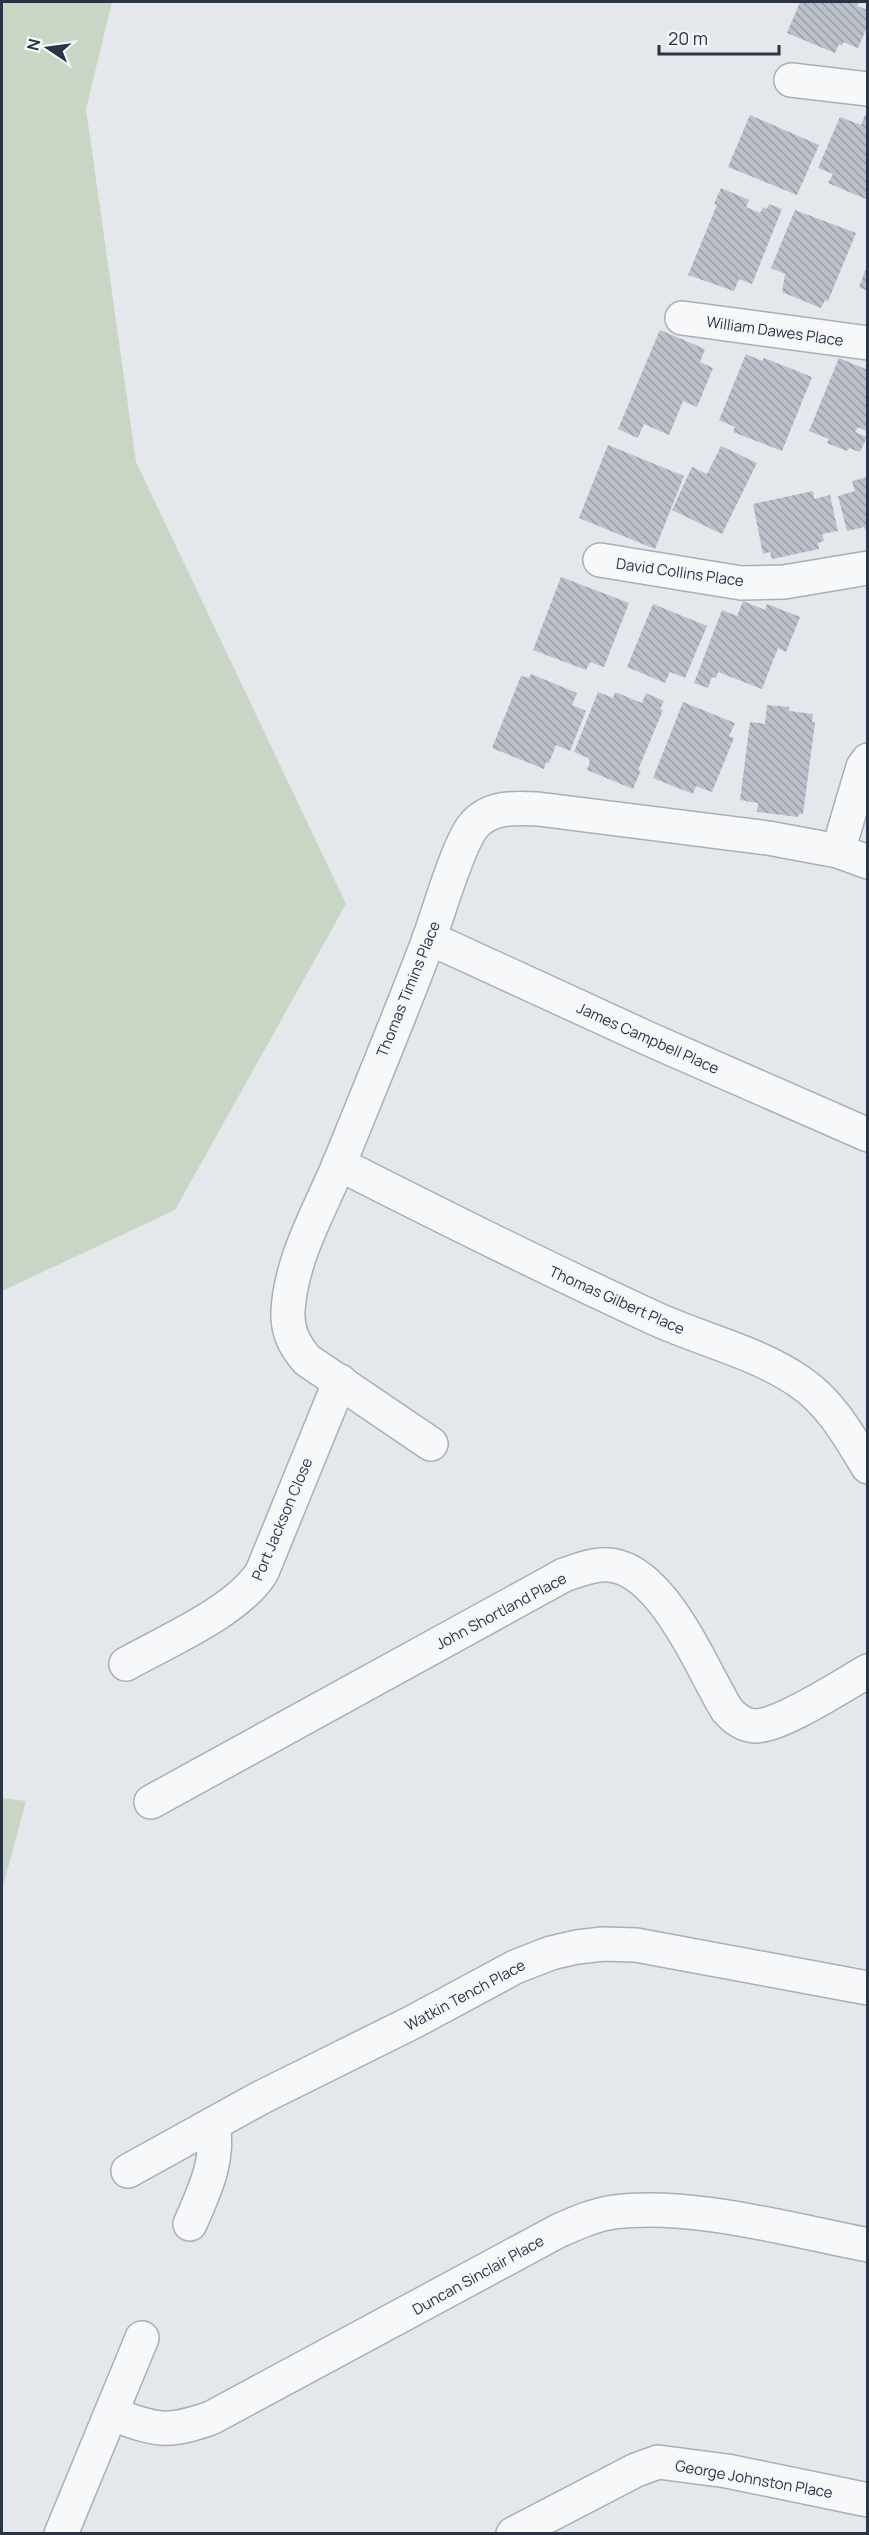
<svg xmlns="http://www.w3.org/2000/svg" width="869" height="2535" font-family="Manrope,sans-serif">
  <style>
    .green { fill: #c9d6c5 }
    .building { fill: url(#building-back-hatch) }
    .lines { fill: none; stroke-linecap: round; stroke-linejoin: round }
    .minor-casing { stroke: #a9aeb7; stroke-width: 36 }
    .minor { stroke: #f7f8fa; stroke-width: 33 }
    .labels { text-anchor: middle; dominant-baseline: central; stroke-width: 4.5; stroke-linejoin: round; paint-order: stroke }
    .street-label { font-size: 15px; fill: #2b3445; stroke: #f4f6f9 }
  </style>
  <defs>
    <pattern id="building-back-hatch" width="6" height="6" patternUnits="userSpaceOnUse" patternTransform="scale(1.5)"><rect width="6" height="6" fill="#bbc0ca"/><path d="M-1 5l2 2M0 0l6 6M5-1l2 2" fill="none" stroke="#989da6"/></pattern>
  </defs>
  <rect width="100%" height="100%" fill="#e4e7ec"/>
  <g class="green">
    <polygon points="2,2 112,2 86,109 136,462 346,904 175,1210 2,1291"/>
    <polygon points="2,1798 26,1801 2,1890"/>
  </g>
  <g class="building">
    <polygon points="800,2 859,2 857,6 868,10 868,25 858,48 843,42 842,46 839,44 835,53 787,33"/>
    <polygon points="750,115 819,145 797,195 728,167"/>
    <polygon points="865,115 868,116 868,200 828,183 833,174 818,168 840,117 861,125"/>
    <polygon points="721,188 749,200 746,207 760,213 763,207 767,209 769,204 782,209 752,284 739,279 734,291 688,275 717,205 714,204"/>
    <polygon points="795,210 856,233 828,301 825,300 821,308 782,292 785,274 771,268"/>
    <polygon points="867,266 868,267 868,291 859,287"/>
    <polygon points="660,330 705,349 700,362 713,368 697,407 683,401 669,435 644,424 638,438 618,429"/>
    <polygon points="746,354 762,361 764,358 812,377 782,451 733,432 735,427 719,420"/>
    <polygon points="839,358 868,370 868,432 858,427 855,432 867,437 860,452 849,448 847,451 827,443 829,439 809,431"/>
    <polygon points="608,445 684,476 655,549 579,518"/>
    <polygon points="721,446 757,463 722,534 672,510 692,467 707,474"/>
    <polygon points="868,477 868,529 865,530 864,527 847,531 838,496 855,491 852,481"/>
    <polygon points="813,491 814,499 830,495 838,531 822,534 824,541 818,543 819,549 772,559 770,552 763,554 753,504"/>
    <polygon points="561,577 629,603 604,667 590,662 586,670 533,650"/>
    <polygon points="743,601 765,610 767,604 800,617 786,652 778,648 762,689 718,672 716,678 712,677 708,688 694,683 722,610 737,616"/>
    <polygon points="653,604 707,626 685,678 670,672 665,683 627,667"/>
    <polygon points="531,674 577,693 572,705 586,711 570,751 556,745 549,763 546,762 544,769 492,748 521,676 529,678"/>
    <polygon points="598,692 613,698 615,692 642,703 646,693 664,701 660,709 663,710 638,770 641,770 633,789 587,770 590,761 588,758 574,752"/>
    <polygon points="683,702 735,723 729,736 734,738 712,792 696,786 693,794 653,778"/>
    <polygon points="767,705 789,707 789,711 813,714 812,722 815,723 803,814 799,814 798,817 757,812 758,803 740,800 750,722 765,724"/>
  </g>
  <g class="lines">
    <g class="minor-casing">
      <g id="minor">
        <polyline points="791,80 868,89"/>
        <polyline points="682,318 868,343"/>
        <polyline points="600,560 741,583 784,582 868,568"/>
        <polyline points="838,851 863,767 868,760"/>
        <polyline points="429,938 649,1039 868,1135"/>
        <path d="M339 1164C443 1217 548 1269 654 1318 702 1340 757 1352 800 1382 831 1403 849 1436 868 1467"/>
        <path d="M431 1444 307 1360C294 1345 287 1331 288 1311 291 1258 320 1210 340 1162 370 1088 401 1013 429 939 439 912 458 844 474 825 491 806 515 808 538 809L768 838 838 851 868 862"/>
        <path d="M126 1664C167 1641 238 1611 262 1572L340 1381"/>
        <path d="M151 1802 564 1575C576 1571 588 1566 600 1565 659 1558 701 1668 727 1710 734 1718 742 1725 754 1726 780 1727 843 1685 868 1671"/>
        <polyline points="128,2171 260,2098 413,2022 515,1967 551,1953 577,1947 603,1944 636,1945 868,1988"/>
        <path d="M190 2224C204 2192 220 2160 213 2124"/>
        <path d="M112 2414C156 2430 166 2434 211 2418L558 2231C576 2223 594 2215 614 2212 690 2202 791 2230 868 2245"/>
        <polyline points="61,2534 142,2338"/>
        <polyline points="513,2534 636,2470 658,2462 727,2471 868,2500"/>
      </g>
    </g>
    <use href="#minor" class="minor"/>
  </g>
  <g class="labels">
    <g class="street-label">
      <text transform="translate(775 331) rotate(8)">William Dawes Place</text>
      <text transform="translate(680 572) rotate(8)">David Collins Place</text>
      <text transform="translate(408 989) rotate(-68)">Thomas Timins Place</text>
      <text transform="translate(648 1038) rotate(24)">James Campbell Place</text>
      <text transform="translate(617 1300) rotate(24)">Thomas Gilbert Place</text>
      <text transform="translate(282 1519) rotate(-67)">Port Jackson Close</text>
      <text transform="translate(501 1611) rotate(-28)">John Shortland Place</text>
      <text transform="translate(465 1995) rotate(-28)">Watkin Tench Place</text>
      <text transform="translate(478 2275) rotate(-29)">Duncan Sinclair Place</text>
      <text transform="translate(754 2479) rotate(10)">George Johnston Place</text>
    </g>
  </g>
  <rect width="869" height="2535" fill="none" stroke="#2b3445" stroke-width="6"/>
  <g transform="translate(48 48) rotate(283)" stroke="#f4f6f9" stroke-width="4.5" paint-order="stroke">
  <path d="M0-4.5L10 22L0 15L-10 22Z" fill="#2b3445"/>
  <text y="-9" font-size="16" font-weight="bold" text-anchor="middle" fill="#2b3445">N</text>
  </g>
  <path d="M659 45v9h120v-9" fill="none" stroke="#2b3445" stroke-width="3"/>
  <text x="668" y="45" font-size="18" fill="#2b3445" stroke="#f4f6f9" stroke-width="4.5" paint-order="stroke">20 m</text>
</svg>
